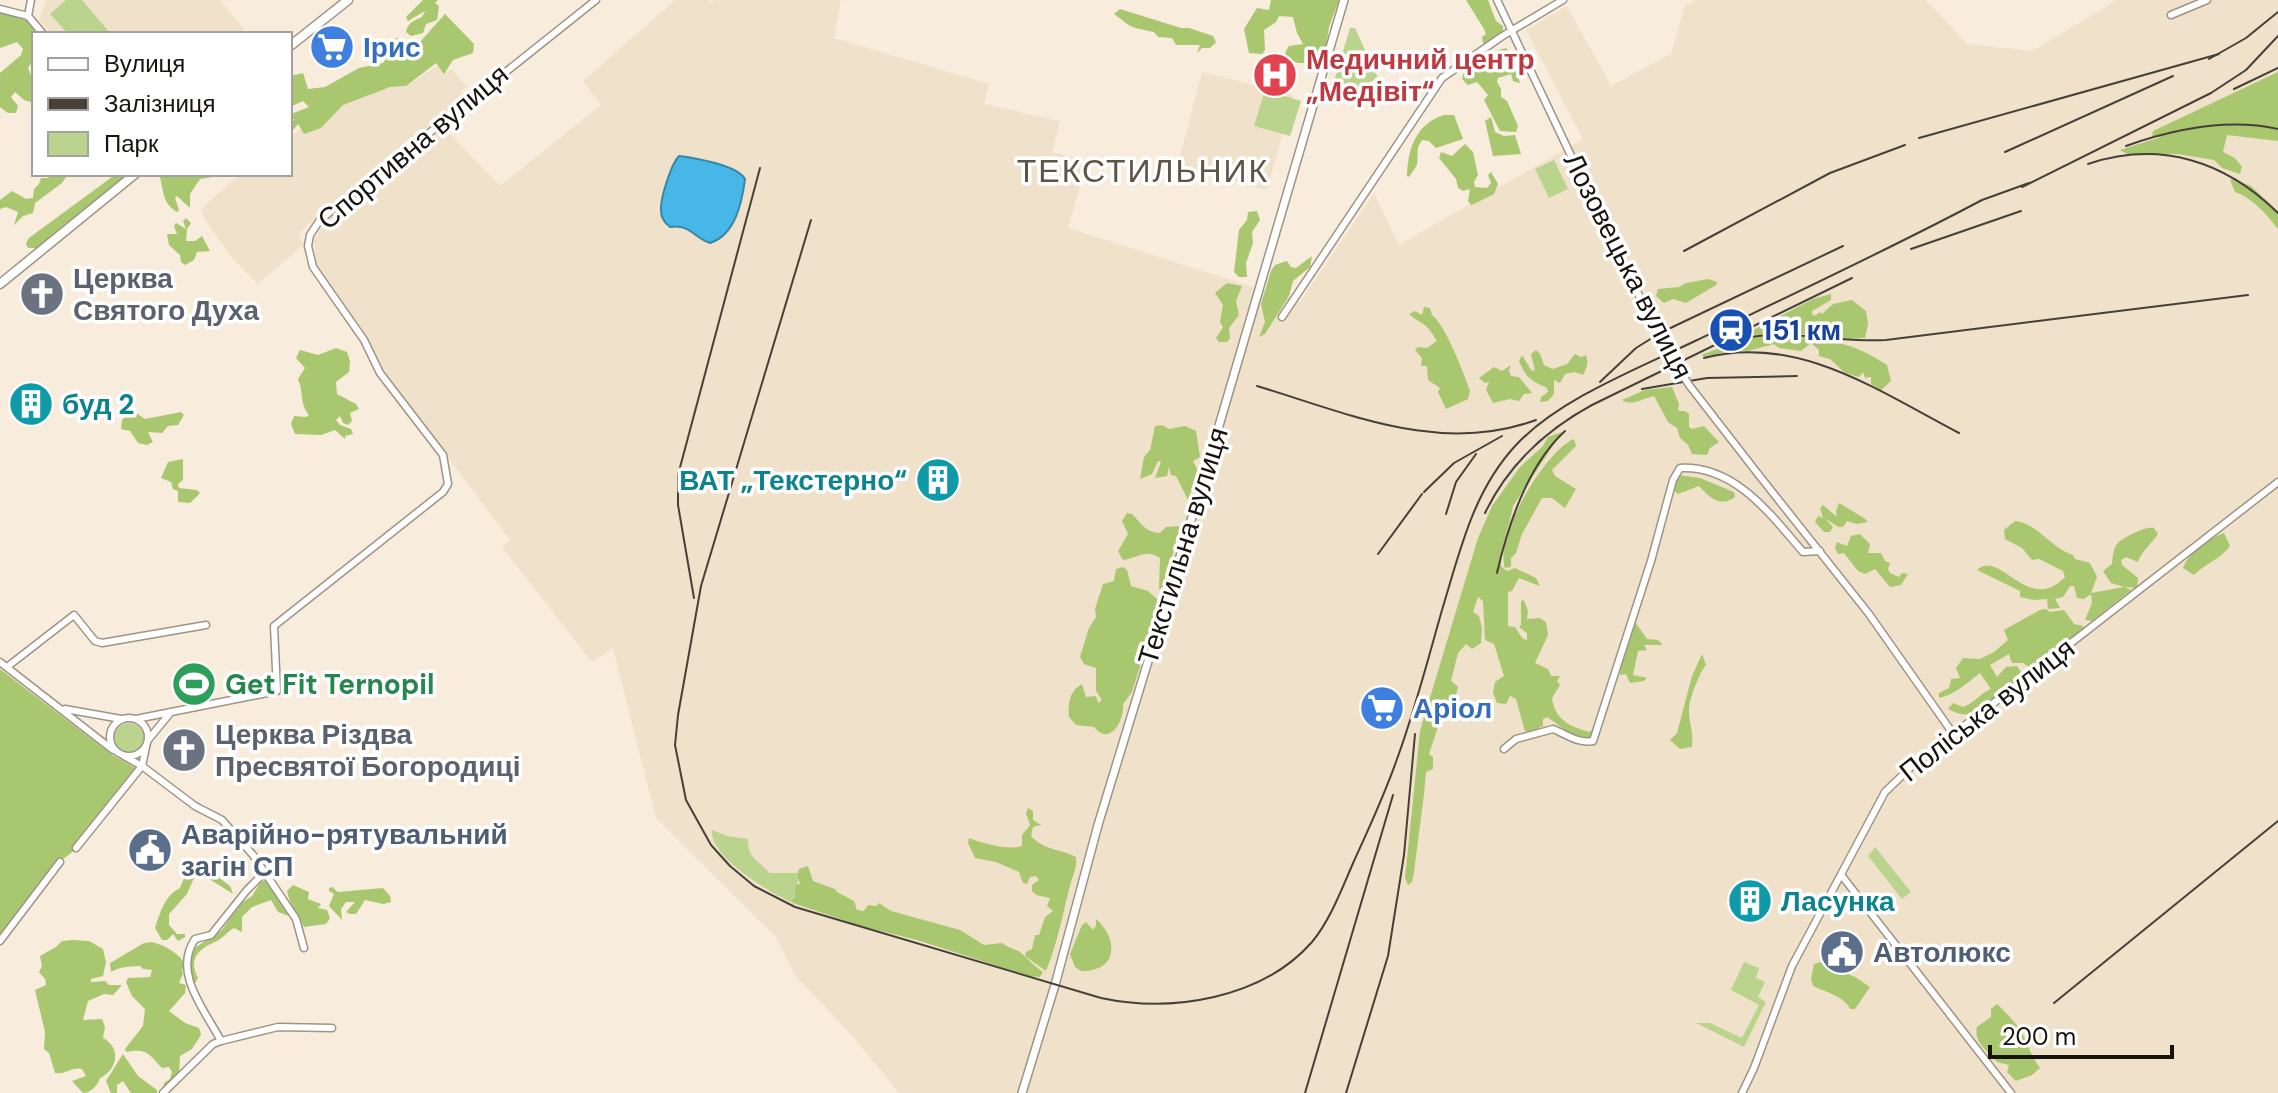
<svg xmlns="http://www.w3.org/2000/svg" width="2278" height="1093" font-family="'DM Sans',sans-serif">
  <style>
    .built { fill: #f0e1ca }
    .green { fill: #bbd48d }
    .forest { fill: #a9c76e }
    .water { fill: #47b7e7; stroke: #3986a6; stroke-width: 2 }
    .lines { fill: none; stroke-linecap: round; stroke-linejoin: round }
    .minor-casing { stroke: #9e9485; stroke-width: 9 }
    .tertiary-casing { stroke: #9e9485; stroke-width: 10 }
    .secondary-casing { stroke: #9e9485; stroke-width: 11 }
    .minor { stroke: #fff; stroke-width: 6 }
    .tertiary { stroke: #fff; stroke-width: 7 }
    .secondary { stroke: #fff; stroke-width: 8 }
    .rail { stroke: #464039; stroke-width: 2 }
    .minor-bridge-casing { stroke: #9e9485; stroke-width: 9; stroke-linecap: butt }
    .minor-bridge { stroke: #fff; stroke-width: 6 }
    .labels { text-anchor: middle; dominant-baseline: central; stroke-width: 7; stroke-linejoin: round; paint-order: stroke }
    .shop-label { font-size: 28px; font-weight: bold; fill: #366cbe; stroke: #fff; text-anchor: start }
    .health-label { font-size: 28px; font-weight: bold; fill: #be3a42; stroke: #fff; text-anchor: start }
    .street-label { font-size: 28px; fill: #17130e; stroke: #fff }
    .worship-label { font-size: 28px; font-weight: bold; fill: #5b616d; stroke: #fff; text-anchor: start }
    .transit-label { font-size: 28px; font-weight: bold; fill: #164399; stroke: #fff; text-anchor: start }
    .culture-label { font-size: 28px; font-weight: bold; fill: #0d838f; stroke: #fff; text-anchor: start }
    .leisure-label { font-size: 28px; font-weight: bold; fill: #27864d; stroke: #fff; text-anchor: start }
    .service-label { font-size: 28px; font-weight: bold; fill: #4e5e75; stroke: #fff; text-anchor: start }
    .quarter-label { font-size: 32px; letter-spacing: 2px; fill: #5d5446; stroke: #fff }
  </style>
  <rect width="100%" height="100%" fill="#f8ecdc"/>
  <g class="built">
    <polygon points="46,0 220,0 248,34 51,34 39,20"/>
    <polygon points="675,0 707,0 713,3 713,0 841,0 834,38 989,84 984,104 1060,121 1052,152 1087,161 1068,228 1300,302 1374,193 1399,245 1583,139 1526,30 1567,6 1611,86 1671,54 1685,6 1695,0 1926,0 1967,44 2032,51 2117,0 2278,0 2278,1093 899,1093 856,1040 794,974 776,937 656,818 613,649 592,662 502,547 510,540 383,371 382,366 316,263 314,240 326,221 445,125 450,134 500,186 601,105 583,81"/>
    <polygon points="440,64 447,72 452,69 467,87 461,91 467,99 419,133 304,228 299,235 303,245 258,284 230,255 204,218 201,209 240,174 290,174 290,136 372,84 405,87"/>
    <polygon points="1202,72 1293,95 1267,190 1178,164"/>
  </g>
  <g class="green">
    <polygon points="66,0 82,0 111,34 68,34 50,14"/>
    <polygon points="1350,28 1355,28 1378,78 1332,101 1329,98"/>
    <polygon points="1265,90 1301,101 1290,136 1254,126"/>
    <polygon points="1554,160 1568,189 1549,198 1535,169"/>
    <circle cx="129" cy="738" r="15"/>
    <path d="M712 830 727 836 748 839C747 858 758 860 770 873H799C796 881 800 893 791 900L793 903C771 893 709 857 712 830Z"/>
    <polygon points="1875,847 1911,892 1902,899 1868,856"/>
    <polygon points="1744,962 1759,968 1756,978 1765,982 1758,997 1766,1002 1744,1047 1696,1023 1710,1023 1742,1038 1759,1005 1731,990"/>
  </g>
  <g class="forest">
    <path d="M423 0H438L435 3 439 6 437 20 426 24 423 33 411 36 406 32C407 23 415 20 422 17L425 11 408 21 406 17Z"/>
    <polygon points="1271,0 1339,0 1329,27 1325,54 1320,63 1298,63 1288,59 1285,53 1289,46 1303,44 1297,33 1293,17 1279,16 1276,22 1264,30 1265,50 1262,54 1249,53 1244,29 1257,8 1269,10"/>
    <polygon points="1466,0 1488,0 1496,21 1503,26 1503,33 1488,45 1483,43 1482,37 1486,34 1484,29"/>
    <path d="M1120 9 1181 28H1189L1213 36 1216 42 1210 48H1202L1197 53 1200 45H1176L1172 38 1158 37 1154 32C1128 26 1135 30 1114 14Z"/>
    <polygon points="3,11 33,23 38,34 34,34 34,59 28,68 34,83 34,103 24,100 15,92 11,97 18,106 16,113 8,113 0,107 0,73 21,55 23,49 17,42 0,48 0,13"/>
    <polygon points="445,14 474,44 473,53 453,60 444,74 436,63 406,86 390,87 343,105 321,128 304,134 298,124 293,130 290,130 290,124 294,120 291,114 309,107 303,101 290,107 290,76 303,73 308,89 325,87 359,68 383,63 386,59 384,46 396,38 403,40 406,48 421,41"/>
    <polygon points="1506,48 1509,51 1520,83 1513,81 1511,74 1498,78 1497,82 1501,89 1501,97 1507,101 1518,126 1516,132 1500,131 1484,100 1488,95 1477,82 1468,85 1462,79 1465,68 1477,64 1488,53"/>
    <polygon points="2278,72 2278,128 2269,127 2278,130 2278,141 2227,135 2223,152 2235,158 2242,167 2240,174 2222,168 2214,160 2177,154 2129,155 2120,150 2161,137 2152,137 2153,131"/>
    <path d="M1444 115H1454L1463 139 1436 148 1429 141 1422 140 1418 147 1417 165 1409 177 1407 176C1408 148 1416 124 1444 115Z"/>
    <polygon points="1491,117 1495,132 1504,136 1515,135 1521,154 1493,156 1485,121"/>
    <polygon points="1465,144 1473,152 1478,175 1474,182 1475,187 1487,188 1491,183 1488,175 1491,172 1498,184 1494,194 1474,204 1471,205 1468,201 1470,189 1463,191 1458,188 1456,179 1439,158 1441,152 1452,156"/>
    <polygon points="50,174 68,174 62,183 35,203 33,213 23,216 14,225 18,212 6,207 0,209 0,200 12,191 26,199 33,198 34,189 39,184 41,178 48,178"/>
    <polygon points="116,174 129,174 80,212 74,221 66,223 38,248 28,248 26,243 29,238"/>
    <path d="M159 174H232L200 179 190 194V208L177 196 175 198 179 210 177 212C161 203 164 188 159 174Z"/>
    <path d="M2233 179 2251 186 2278 212V229C2266 214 2253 198 2235 192L2230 180Z"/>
    <polygon points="1257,211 1260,220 1252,232 1253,243 1246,263 1247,277 1239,277 1234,272 1239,230 1247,220 1248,212"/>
    <polygon points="186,218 191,223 187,229 186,241 195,241 202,236 210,251 197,252 194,260 185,265 181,262 180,255 169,245 167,234 177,234 174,226 176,223 186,229 183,221"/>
    <polygon points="1312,256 1310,267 1293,281 1289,296 1265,334 1259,337 1265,322 1261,304 1271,271 1275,265 1287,261 1291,267 1296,268"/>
    <polygon points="1708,279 1717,282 1716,285 1686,303 1673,299 1664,303 1656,296 1658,289 1679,287 1686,283"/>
    <polygon points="1227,283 1242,286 1236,301 1239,315 1229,328 1230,338 1227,342 1219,342 1216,338 1223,327 1220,322 1223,305 1215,293"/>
    <polygon points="1831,294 1831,300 1812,311 1812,314 1815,316 1820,312 1822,314 1833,304 1852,300 1866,311 1868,324 1865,338 1836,339 1803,334 1744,335 1813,299"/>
    <path d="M1424 307 1430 308 1432 315C1445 324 1464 374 1470 391L1468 399 1446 409 1438 392 1440 388 1428 380 1427 366H1421L1422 358 1415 350 1418 347 1427 348 1437 341C1434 337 1431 331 1427 327 1422 322 1416 321 1409 314L1415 311 1422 315Z"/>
    <path d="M1794 336C1830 339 1858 345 1887 365L1891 381 1881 390 1871 384V377L1865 378 1863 372 1859 377 1845 373 1830 359 1819 356V350L1811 343 1801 351 1779 348 1774 344 1748 351 1734 350 1705 357 1701 355 1749 337Z"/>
    <path d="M336 348 347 352 350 361 349 372 336 382 337 394 356 404 359 409 350 413 352 421 348 425 343 423 340 416 336 420 340 425 351 429 353 434 345 436V439L335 430 321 435 295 434 291 424 294 416 306 417 309 415C299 403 304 392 298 379L305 368 296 358 300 350 318 355Z"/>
    <path d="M1536 350 1540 354 1544 365 1553 369 1567 364 1575 354 1581 357 1586 355C1589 363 1587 367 1583 375L1575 372 1565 374 1560 383 1554 380V394L1548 401 1540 402 1541 397 1548 392 1547 388C1530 380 1527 379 1519 361L1522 355 1531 370 1535 371 1531 354Z"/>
    <polygon points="1511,365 1509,371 1511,376 1519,377 1532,393 1524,394 1519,401 1510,399 1493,403 1486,390 1489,382 1485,383 1479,378 1494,367 1502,371"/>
    <path d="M1672 387 1679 404 1678 411H1685L1689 414V427L1692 429 1704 426 1719 442 1710 448 1707 455 1692 454 1688 445 1680 438 1677 428 1668 422 1654 396C1643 398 1632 407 1622 400L1645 390Z"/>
    <polygon points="132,410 145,419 181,412 184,415 178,425 168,426 162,433 148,432 153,442 147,445 138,443 130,431 121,429 122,420"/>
    <polygon points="1162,425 1169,429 1185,426 1196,431 1200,457 1193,461 1198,471 1188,500 1176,476 1171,475 1169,467 1167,476 1155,478 1161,462 1158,461 1152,474 1140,479 1144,457 1150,450 1155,426"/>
    <path d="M1562 432 1513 506C1510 526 1500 545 1501 566L1507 571 1515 568 1536 578 1540 586 1519 578 1512 591 1508 592V626L1515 627 1523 639 1527 640V633L1519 627 1521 625V601L1524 600 1528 611 1527 619 1540 618 1546 622 1548 635 1535 663 1548 669 1551 676H1560L1557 681 1560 685 1552 698C1555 720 1569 726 1589 732L1594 729 1597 738C1575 744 1564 727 1547 717L1543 719V726L1532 731H1525L1516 699 1510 696 1506 704 1497 703 1493 692 1495 682 1504 676 1494 644 1485 640 1483 601 1478 597 1473 612 1479 616 1482 628 1481 643 1472 649 1466 644 1458 653 1451 681 1458 687 1455 699 1457 706 1452 716 1441 718 1429 754 1433 757V769L1426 772 1424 794 1414 872 1412 882 1408 885 1405 878 1420 731 1478 538 1492 506 1520 467 1543 446 1548 437Z"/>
    <path d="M1574 439 1576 446 1552 470 1555 476 1576 489 1565 508 1552 498H1542L1522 534 1516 553 1511 558V567L1505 568C1494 537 1545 451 1574 439Z"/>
    <polygon points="183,459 183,480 178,484 179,488 197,490 200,493 190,503 178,502 178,491 173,489 171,482 161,478 168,462"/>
    <path d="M1678 475 1700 478 1734 492 1735 497C1721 508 1710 498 1699 486L1678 494 1672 489 1673 482Z"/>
    <polygon points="1839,503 1864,518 1868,522 1857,524 1847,521 1843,527 1838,527 1825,518 1833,527 1830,532 1824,532 1815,522 1818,516 1823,518 1820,508 1823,505 1837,517 1836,511"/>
    <path d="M1127 513 1132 514C1142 524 1145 532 1160 533L1166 527 1180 526 1165 585 1159 590 1160 558C1146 548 1137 558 1123 560L1118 551 1128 534 1122 521Z"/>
    <path d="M2015 521C2037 523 2053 550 2073 555L2075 559 2090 563 2097 577 2091 593 2124 587 2111 583 2103 571 2112 564C2114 542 2117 542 2134 533 2142 530 2146 527 2154 528L2158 534C2152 543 2141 552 2138 562L2126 557 2121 560 2122 565 2138 578 2137 588 2125 587 2131 590 2092 621 2085 620 2092 603 2091 594 2084 599 2077 598 2074 586H2070L2063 597 2055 599 2060 608 2048 609 2047 599 2034 600 2020 597V591L1977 570C2000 548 2028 616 2065 577L2063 571 2039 559 2032 560 2022 548 2005 539 2004 530Z"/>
    <path d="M2224 533 2230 546C2220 560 2205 563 2194 575L2183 568C2190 551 2208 539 2224 533Z"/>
    <polygon points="1860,534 1870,544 1868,553 1881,553 1885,561 1890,563 1888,569 1890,573 1899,577 1902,573 1908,574 1901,585 1890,587 1875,569 1865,574 1858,571 1844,553 1838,554 1835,548 1837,542 1847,546 1851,536"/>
    <path d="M1123 567 1127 570 1131 586 1148 591 1158 600 1159 605 1132 692 1123 704C1125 720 1110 747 1094 727L1076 725 1069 717C1068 704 1069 691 1082 684L1086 697 1096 696 1098 703 1102 700 1096 691V668L1084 664 1080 657 1089 628 1096 617 1095 609 1103 584 1114 581 1116 569Z"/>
    <path d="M2046 609 2050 612 2064 610 2074 624 2083 626V634L2046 660 2038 661 2036 669H2032L2023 663H2012L2009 654 1990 665 1997 677 2006 667 2017 666 2021 672 2028 674 2030 679C2019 685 2008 687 1998 692V697L1989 700 1988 706C1975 717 1964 717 1948 709L1953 703 1963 707C1975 703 1980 693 1991 689L1980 673C1967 683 1954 695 1939 698V693L1949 688 1951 679 1960 678 1956 668 1963 658 1980 659 1994 652 2008 640 2004 630 2040 610Z"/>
    <path d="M1635 622 1647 639 1658 640 1663 645H1644L1647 650 1638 651 1633 675 1647 678 1644 681 1630 683 1626 674 1620 675C1622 661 1628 634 1635 622Z"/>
    <path d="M1702 654 1706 665C1700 671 1690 698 1689 707 1688 721 1694 731 1692 747L1680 749 1670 740 1677 733 1692 676Z"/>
    <polygon points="0,669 111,754 137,769 75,850 63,859 0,939"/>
    <path d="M1028 808 1033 811V820L1041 825 1033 827 1031 836C1043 850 1061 849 1076 857 1077 867 1074 873 1071 882 1063 912 1058 942 1046 971L1025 956 1026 952 1032 949 1035 935H1039L1045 917 1053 911 1047 906 1050 898 1036 895 1032 891V885L1039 880 1036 876 1030 877 1027 884 1023 883 1019 872 996 862 975 858 968 843 969 838C982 843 1009 851 1022 846V835L1030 825 1026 813Z"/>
    <path d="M198 862 230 886 233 894 197 871 187 894 169 914V925L177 934H185V937L178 941 173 934 167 940H162L155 928C160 913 165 895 180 888L187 871Z"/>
    <path d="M808 866 813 881 835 889 837 892 854 901 857 910 864 911 868 905 876 906 879 903 891 911 960 930 984 945 1002 943C1008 948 1016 949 1021 953 1028 959 1034 966 1043 972L1040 977 1029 976 917 940 861 926 793 903 791 900 795 897 796 885 800 884 797 876 799 869Z"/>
    <path d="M265 880 289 916 278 912 271 900 252 907 242 917V932L234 928C227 932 223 938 217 941 200 948 187 958 198 978L195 983 190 981 189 957 193 949 222 930 240 904 252 896 260 883Z"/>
    <path d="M293 885 309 892 308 899 321 904 318 908 327 910 330 918 326 924 304 927C299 915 289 904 287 891Z"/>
    <polygon points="332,887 338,892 383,888 390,896 391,902 383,904 365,900 356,914 350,914 346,912 355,902 346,902 341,909 342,920 329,906 334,894 329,891 329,888"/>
    <path d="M1096 919C1119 939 1118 972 1081 971L1075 967 1070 954 1082 925 1086 922 1093 930 1096 926Z"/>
    <path d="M72 940 89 941 103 949 106 962 103 976 91 979V982L105 981 109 985H122L113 995 104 994 88 1001 83 1020 102 1019 105 1027 103 1038C122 1048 117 1070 100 1078 98 1085 91 1093 83 1093L72 1081 86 1076 82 1069C72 1066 65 1075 55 1073L49 1053 44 1049 45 1032 35 990 46 985 45 979 39 972 42 966 40 956 56 947 62 941Z"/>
    <path d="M152 942C167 946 178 953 187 966L182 969 183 974 179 983 186 985 185 993 169 1011 185 1023 199 1028 201 1035 192 1049 180 1056 179 1075 163 1088 164 1083 170 1079 172 1072 169 1067 162 1068C148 1053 147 1048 126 1052L125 1049 143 1026 145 1009 132 996 126 982 128 978 150 977 152 970 143 969 140 966C128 967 121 966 111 972L110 963 144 943Z"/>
    <path d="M1820 962 1855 977 1870 987 1855 1009H1850C1845 997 1826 992 1813 986L1811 979 1814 964Z"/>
    <path d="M1997 1004C2007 1014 2018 1024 2024 1037 2029 1048 2032 1057 2040 1068L2032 1075 2016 1081 2007 1072 2009 1065 1997 1062C1989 1051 1973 1043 1977 1027L1991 1017V1009Z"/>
    <polygon points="123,1054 138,1076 157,1090 157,1093 131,1093 123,1081 117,1085 117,1093 111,1093 106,1081"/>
  </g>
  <path class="water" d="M679 156C695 158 737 165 745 179 742 203 735 235 710 243 693 237 690 224 670 227 665 223 661 218 661 211 660 199 671 164 679 156Z"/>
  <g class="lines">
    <g class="minor-casing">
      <g id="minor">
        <polyline points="1497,0 1594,204"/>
        <polyline points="0,9 28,16 43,34"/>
        <polyline points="2171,15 2207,0"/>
        <polyline points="28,16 31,0"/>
        <polyline points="1282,317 1442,78 1501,37 1563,0"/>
        <polyline points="1758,474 1869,614 1954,735"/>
        <polyline points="0,662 113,750"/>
        <polyline points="7,667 74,615 95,641 102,643 206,625"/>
        <polyline points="65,709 121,719"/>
        <circle cx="129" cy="737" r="19"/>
        <polyline points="136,719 277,691 274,626 443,492 448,484 443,455 380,373 364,340 313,267 308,246 310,235 320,220 596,0"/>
        <polyline points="148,740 171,712"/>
        <path d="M1504 749 1516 739 1553 729C1566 734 1578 744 1593 741L1651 561 1673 480 1680 468C1735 465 1771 515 1803 552L1820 551"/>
        <polyline points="124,756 142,766 195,806 222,820 253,855 296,919 304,948"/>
        <polyline points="76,848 142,766 146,747"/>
        <polyline points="1842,876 2011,1093"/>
        <polyline points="0,941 60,862"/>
        <polyline points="221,1041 278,1027 332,1028"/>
        <path d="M163 1093 213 1044 221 1041C205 1010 172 973 195 939L211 935 247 890 265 872"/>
        <polyline points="1742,1093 1754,1068 1792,966 1885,792 1910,768 2278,482"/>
      </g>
    </g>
    <g class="tertiary-casing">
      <polyline id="tertiary" points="1022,1093 1055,985 1098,825 1196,504 1344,0"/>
    </g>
    <g class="secondary-casing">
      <g id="secondary">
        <polyline points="290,46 348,0"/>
        <polyline points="0,284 135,174"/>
      </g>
    </g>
    <use href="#minor" class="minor"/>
    <use href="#tertiary" class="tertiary"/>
    <use href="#secondary" class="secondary"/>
    <g class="rail">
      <polyline points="2209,59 2246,38 2278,12"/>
      <polyline points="2234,89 2278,68"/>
      <polyline points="1919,138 2219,54"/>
      <path d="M2126 146C2174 129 2228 118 2278 129"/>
      <polyline points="2005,152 2173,76"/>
      <path d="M2088 164C2160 140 2225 161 2278 213"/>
      <polyline points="2022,187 2211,93 2246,70 2278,36"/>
      <path d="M811 220 701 586 678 715 675 745 686 800 711 845 730 866 754 886 795 907 1101 998C1171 1013 1262 999 1312 942 1331 919 1342 888 1354 861 1369 828 1385 794 1397 759 1415 710 1428 659 1442 610 1460 551 1473 491 1516 445 1559 399 1639 368 1695 341 1791 295 1888 250 1982 200L2029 183"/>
      <polyline points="1911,249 2021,211"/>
      <polyline points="1684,251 1830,173 1905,145"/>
      <path d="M1744 338C1791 329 1839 343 1886 340L2248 295"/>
      <path d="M1704 358C1797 333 1880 392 1959 433"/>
      <polyline points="1600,382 1636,348 1660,333 1843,246"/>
      <path d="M1257 386C1350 414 1440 455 1536 420"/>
      <polyline points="1642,389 1707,378 1797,376"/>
      <polyline points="1424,492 1454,463 1502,436"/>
      <path d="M1485 513C1508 465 1546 430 1592 405L1852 278"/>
      <polyline points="1446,514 1456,482 1476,454"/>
      <polyline points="1378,554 1422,494"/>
      <path d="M1497 573C1508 525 1527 466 1565 431"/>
      <polyline points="694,598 678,505 678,475 760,168"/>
      <polyline points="2054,1003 2278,821"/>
      <polyline points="1305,1093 1393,795"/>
      <polyline points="1346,1093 1388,956 1404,855 1415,734"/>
    </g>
    <g class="minor-bridge-casing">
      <polyline id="minor-bridge" points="1594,204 1659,336 1689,385 1758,474"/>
    </g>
    <use href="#minor-bridge" class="minor-bridge"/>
  </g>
  <defs>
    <g id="supermarket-disc" transform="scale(2.3)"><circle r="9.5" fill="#3f7fe0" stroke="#fff"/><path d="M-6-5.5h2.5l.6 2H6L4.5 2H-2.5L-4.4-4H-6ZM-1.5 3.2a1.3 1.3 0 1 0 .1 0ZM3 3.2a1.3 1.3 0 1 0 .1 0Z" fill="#fff"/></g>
    <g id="hospital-disc" transform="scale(2.3)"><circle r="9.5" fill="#e0444e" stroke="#fff"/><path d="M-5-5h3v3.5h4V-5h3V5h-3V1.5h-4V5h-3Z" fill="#fff"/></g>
    <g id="church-disc" transform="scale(2.3)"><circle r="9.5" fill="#6b7280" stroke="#fff"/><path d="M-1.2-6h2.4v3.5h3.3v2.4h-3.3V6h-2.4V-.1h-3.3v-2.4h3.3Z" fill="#fff"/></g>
    <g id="station-disc" transform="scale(2.3)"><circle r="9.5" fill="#1a4fb4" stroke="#fff"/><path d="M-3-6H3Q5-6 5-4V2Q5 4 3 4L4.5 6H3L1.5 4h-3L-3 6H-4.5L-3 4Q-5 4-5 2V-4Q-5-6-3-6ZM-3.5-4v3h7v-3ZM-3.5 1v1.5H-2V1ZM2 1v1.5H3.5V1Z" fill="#fff"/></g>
    <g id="building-disc" transform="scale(2.3)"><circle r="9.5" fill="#0f9aa8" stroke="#fff"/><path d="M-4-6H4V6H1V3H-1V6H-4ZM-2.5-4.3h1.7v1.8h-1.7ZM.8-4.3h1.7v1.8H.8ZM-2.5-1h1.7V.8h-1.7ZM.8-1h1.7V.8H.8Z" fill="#fff"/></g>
    <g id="stadium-disc" transform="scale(2.3)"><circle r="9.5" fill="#2e9e5b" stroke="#fff"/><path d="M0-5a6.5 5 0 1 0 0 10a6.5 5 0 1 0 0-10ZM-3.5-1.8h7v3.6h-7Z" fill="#fff"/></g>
    <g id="civic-disc" transform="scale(2.3)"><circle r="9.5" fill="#5c6f8a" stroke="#fff"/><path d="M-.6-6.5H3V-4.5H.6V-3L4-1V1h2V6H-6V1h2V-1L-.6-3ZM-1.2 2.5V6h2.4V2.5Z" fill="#fff"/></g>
  </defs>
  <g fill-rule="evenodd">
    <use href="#supermarket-disc" x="332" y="47"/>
    <use href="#hospital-disc" x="1275" y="75"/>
    <use href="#church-disc" x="42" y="294"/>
    <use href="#station-disc" x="1731" y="330"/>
    <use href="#building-disc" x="31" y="404"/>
    <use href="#building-disc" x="938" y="480"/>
    <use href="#stadium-disc" x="194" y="684"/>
    <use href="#supermarket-disc" x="1382" y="708"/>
    <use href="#church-disc" x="184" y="750"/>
    <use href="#civic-disc" x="150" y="850"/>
    <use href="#building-disc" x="1750" y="901"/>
    <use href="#civic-disc" x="1842" y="952"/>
  </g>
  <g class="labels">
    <g class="shop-label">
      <text x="363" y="47">Ірис</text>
      <text x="1413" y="708">Аріол</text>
    </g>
    <g class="health-label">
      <text x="1306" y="59">Медичний центр<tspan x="1306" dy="32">„Медівіт“</tspan></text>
    </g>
    <g class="street-label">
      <text transform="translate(413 147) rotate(-40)">Спортивна вулиця</text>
      <text transform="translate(1628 266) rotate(63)">Лозовецька вулиця</text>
      <text transform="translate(1183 546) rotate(-73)">Текстильна вулиця</text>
      <text transform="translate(1987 710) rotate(-38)">Поліська вулиця</text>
    </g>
    <g class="worship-label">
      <text x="73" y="278">Церква<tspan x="73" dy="32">Святого Духа</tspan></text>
      <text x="215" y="734">Церква Різдва<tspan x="215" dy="32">Пресвятої Богородиці</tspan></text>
    </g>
    <g class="transit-label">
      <text x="1762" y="330">151 км</text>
    </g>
    <g class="culture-label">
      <text x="62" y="404">буд 2</text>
      <text x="907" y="480" text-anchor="end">ВАТ „Текстерно“</text>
      <text x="1781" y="901">Ласунка</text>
    </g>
    <g class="leisure-label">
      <text x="225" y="684">Get Fit Ternopil</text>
    </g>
    <g class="service-label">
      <text x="181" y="834">Аварійно-рятувальний<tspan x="181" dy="32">загін СП</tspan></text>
      <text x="1873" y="952">Автолюкс</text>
    </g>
    <g class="quarter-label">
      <text x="1143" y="171">ТЕКСТИЛЬНИК</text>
    </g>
  </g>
  <rect x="32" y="32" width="260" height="144" fill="#ffffff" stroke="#a2a19f" stroke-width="2"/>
  <rect x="48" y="58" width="40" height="12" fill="#ffffff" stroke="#a2a19f" stroke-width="2"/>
  <text x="104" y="72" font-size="24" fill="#17130e">Вулиця</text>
  <rect x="48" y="98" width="40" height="12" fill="#464039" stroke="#a2a19f" stroke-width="2"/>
  <text x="104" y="112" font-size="24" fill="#17130e">Залізниця</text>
  <rect x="48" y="132" width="40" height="24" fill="#bbd48d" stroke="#a2a19f" stroke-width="2"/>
  <text x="104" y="152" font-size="24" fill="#17130e">Парк</text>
  <path d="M1990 1045v12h182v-12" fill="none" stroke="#17130e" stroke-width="4"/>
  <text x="2002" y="1045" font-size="24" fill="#17130e" stroke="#ffffff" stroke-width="6" paint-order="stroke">200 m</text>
</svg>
